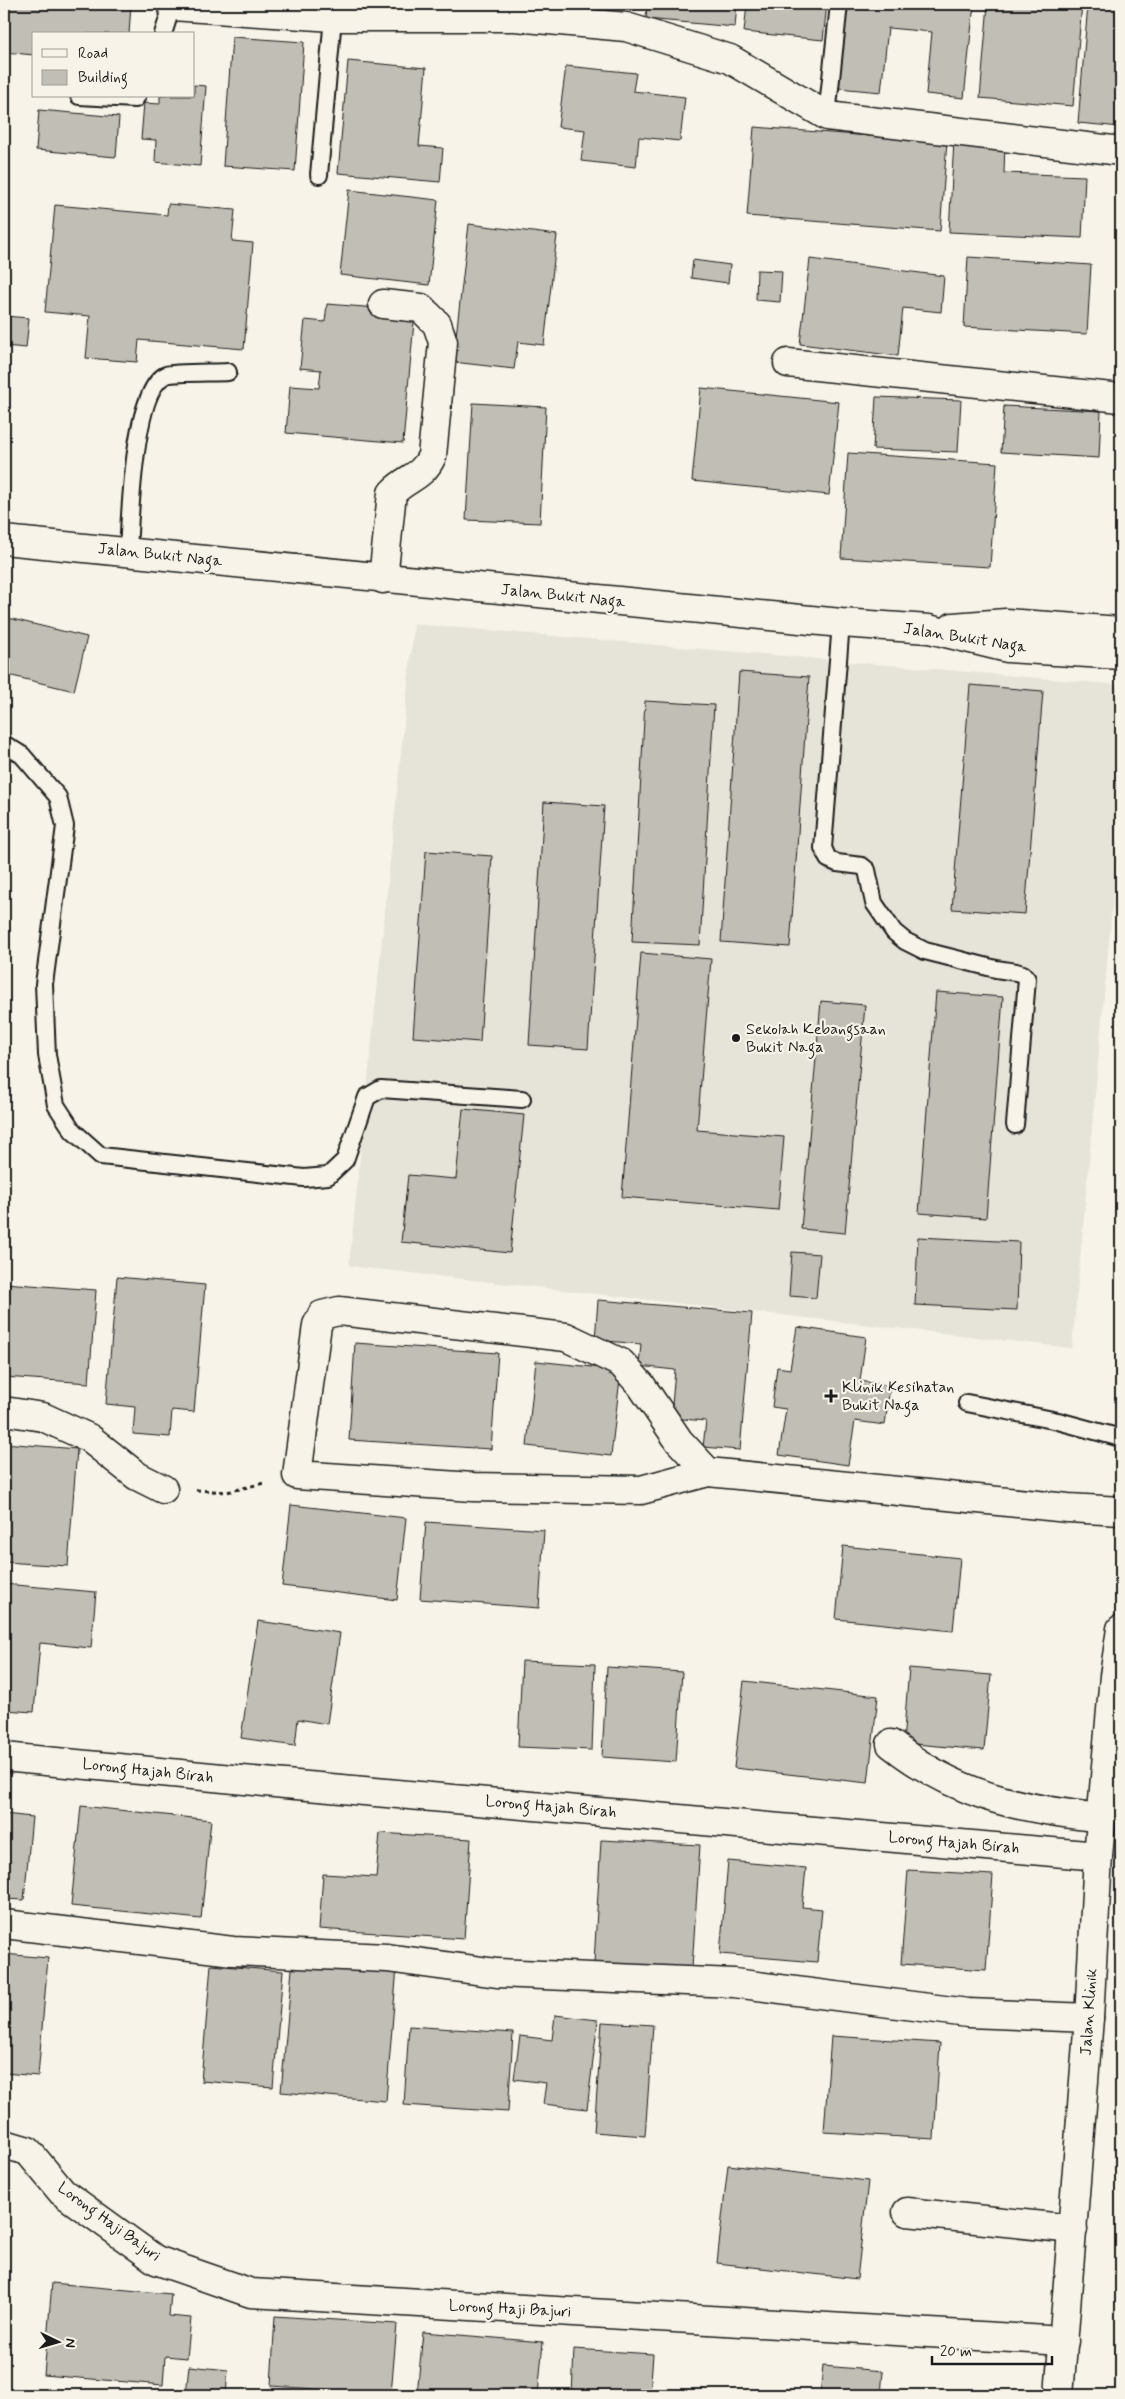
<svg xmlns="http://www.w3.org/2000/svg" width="1125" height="2399" font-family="Mynerve,sans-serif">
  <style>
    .built { fill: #e6e3d9 }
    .building { fill: #c0beb5; stroke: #1c1c1c }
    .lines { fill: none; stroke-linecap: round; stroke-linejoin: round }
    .lane-casing { stroke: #1c1c1c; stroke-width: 20 }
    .street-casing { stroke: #1c1c1c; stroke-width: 31 }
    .secondary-casing { stroke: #1c1c1c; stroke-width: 31 }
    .path { stroke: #1c1c1c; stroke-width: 3; stroke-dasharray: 4 4; stroke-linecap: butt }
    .lane { stroke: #f7f3e8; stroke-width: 16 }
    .street { stroke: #f7f3e8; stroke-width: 28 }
    .secondary { stroke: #f7f3e8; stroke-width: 28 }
    .poi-dot { fill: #1c1c1c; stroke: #f7f3e8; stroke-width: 2 }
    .labels { text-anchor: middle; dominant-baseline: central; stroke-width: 4.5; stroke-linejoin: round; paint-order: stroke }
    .street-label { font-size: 16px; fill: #1c1c1c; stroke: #f7f3e8 }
    .poi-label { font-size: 16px; fill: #1c1c1c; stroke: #f7f3e8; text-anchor: start }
  </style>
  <rect width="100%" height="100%" fill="#f7f3e8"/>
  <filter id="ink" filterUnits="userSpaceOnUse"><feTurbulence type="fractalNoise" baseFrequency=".02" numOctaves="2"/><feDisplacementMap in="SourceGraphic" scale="10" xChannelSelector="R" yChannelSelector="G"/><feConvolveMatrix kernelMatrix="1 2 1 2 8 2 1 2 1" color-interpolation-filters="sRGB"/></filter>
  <g filter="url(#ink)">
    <polygon class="built" points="414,624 1121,685 1121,810 1072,1348 349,1266"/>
    <g class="building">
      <polygon points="4,4 131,4 129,34 34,34 34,55 4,52"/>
      <polygon points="647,4 737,4 735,27 646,19"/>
      <polygon points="747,4 827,4 823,40 744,32"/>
      <polygon points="847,4 974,4 964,98 926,94 932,32 888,28 881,92 838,88"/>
      <polygon points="988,4 1082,4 1073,106 980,98"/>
      <polygon points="1088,4 1121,4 1121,127 1078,123"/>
      <polygon points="232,37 304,42 295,171 223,166"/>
      <polygon points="348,61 426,68 419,146 443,148 440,182 338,173"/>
      <polygon points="566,66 636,73 633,91 685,97 680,141 639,137 636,167 581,161 585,130 558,127"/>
      <polygon points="194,85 206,86 200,166 155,162 156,140 141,139 144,103 160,104 160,96 194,96"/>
      <polygon points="39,110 119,117 116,157 36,150"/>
      <polygon points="754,127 947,142 940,231 747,216"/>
      <polygon points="954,140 1005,143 1004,173 1085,176 1082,238 949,232"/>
      <polygon points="349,190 438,200 429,285 340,275"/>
      <polygon points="168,204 235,210 232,241 253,243 244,349 139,340 137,362 86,358 90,316 45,312 55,205 167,215"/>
      <polygon points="469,224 557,235 544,345 518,342 514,369 453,362"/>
      <polygon points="968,257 1091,265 1087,334 964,327"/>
      <polygon points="810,259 944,276 941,312 903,308 898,356 800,344"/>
      <polygon points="693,260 730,265 728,283 691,278"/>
      <polygon points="757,270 782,271 780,302 756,300"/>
      <polygon points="327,304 415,311 403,443 286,433 290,386 319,388 321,370 300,368 305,320 325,322"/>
      <polygon points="4,316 29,318 26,348 4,346"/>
      <polygon points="701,388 839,402 829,495 692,481"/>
      <polygon points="876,397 961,400 958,452 873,449"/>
      <polygon points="473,403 546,407 540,523 466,520"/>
      <polygon points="1004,406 1101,411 1099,458 1001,452"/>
      <polygon points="848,453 997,463 990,567 841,558"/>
      <polygon points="4,617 87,637 74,691 4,674"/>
      <polygon points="739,672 809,677 790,947 721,942"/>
      <polygon points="970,685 1043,691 1025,914 952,909"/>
      <polygon points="645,701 714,705 700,945 632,942"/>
      <polygon points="544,802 604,806 588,1049 529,1045"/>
      <polygon points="426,851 492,856 480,1042 413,1037"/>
      <polygon points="641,953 711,959 697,1130 784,1137 778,1210 622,1197"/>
      <polygon points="936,992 1003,997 986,1218 919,1213"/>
      <polygon points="821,1001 865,1005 845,1233 801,1229"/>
      <polygon points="463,1109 524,1115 510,1253 401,1242 408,1175 456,1179"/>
      <polygon points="918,1237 1019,1242 1017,1310 915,1305"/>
      <polygon points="792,1252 820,1254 816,1298 789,1296"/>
      <polygon points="117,1277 205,1285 194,1412 172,1410 170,1437 133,1434 135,1407 106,1404"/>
      <polygon points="4,1283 96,1290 89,1383 4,1377"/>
      <polygon points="598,1300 752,1313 740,1450 703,1447 706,1421 671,1418 675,1370 639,1366 641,1344 595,1340"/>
      <polygon points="797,1327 866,1337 860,1381 890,1386 885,1425 855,1421 848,1465 779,1455 786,1409 772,1407 777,1367 790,1369"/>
      <polygon points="355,1343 498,1353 491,1449 349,1440"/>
      <polygon points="536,1361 621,1370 611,1456 527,1446"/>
      <polygon points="4,1443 77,1449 68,1566 4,1562"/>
      <polygon points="291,1505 406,1518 397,1600 282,1586"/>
      <polygon points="426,1522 544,1530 539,1608 420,1599"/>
      <polygon points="843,1546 960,1558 953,1631 836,1619"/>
      <polygon points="4,1584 96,1592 91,1648 40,1643 34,1712 4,1710"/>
      <polygon points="258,1621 340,1633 327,1724 298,1719 295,1746 241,1738"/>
      <polygon points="522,1661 595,1664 592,1750 518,1747"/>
      <polygon points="607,1667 682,1672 676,1762 602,1757"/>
      <polygon points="909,1668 991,1675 984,1750 903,1743"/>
      <polygon points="744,1681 878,1696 868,1783 734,1768"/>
      <polygon points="81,1806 211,1820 201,1919 71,1906"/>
      <polygon points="4,1814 32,1817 24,1900 4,1899"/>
      <polygon points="380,1833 471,1839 464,1939 319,1929 323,1874 376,1877"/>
      <polygon points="601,1840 700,1845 692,1968 594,1963"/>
      <polygon points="728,1861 806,1868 802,1907 822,1909 817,1962 720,1954"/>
      <polygon points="908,1870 993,1875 986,1970 901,1964"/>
      <polygon points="4,1954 48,1958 38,2076 4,2073"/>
      <polygon points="293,1958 397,1967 386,2101 281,2092"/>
      <polygon points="211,1965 283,1971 273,2087 201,2081"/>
      <polygon points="555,2015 598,2020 587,2109 543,2104 546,2083 514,2079 520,2036 552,2040"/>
      <polygon points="602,2022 653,2025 645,2136 594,2132"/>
      <polygon points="409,2026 513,2033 508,2112 404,2105"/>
      <polygon points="831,2036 940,2043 934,2139 824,2132"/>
      <polygon points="728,2165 868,2181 857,2279 717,2263"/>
      <polygon points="52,2283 171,2294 169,2316 191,2318 187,2358 165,2356 163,2385 44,2375"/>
      <polygon points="275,2316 397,2324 391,2394 271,2386"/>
      <polygon points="423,2332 543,2342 538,2395 417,2395"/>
      <polygon points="574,2349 653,2354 650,2395 572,2395"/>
      <polygon points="189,2366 228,2370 226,2395 186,2395"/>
      <polygon points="823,2366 883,2371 881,2395 820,2395"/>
    </g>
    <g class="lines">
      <g class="lane-casing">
        <g id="lane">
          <polyline points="163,34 172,6 166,4"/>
          <polyline points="79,96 135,99 137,96"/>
          <polyline points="827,116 839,4"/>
          <polyline points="319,175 333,17"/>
          <path d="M128 552C130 518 133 389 166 375 174 372 217 373 228 372"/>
          <polyline points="841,623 823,848 828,859 837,863 862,866 867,870 874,903 894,932 905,941 925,951 996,969 1016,972 1023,974 1027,979 1015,1125"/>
          <polyline points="4,744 22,755 58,797 65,826 44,984 47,1055 56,1105 73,1131 101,1156 304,1178 328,1176 345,1160 367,1097 381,1089 522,1099"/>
          <polyline points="967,1403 1058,1421 1121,1438"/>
        </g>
      </g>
      <g class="street-casing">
        <g id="street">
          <polyline points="172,6 333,17 515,17 626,27 730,59 827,116 1121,151"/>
          <polyline points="788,363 1121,398"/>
          <polyline points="4,540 841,623 929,629 1007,648 1121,655"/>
          <path d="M383 579 392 493C407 477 422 478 432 456L443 342 437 324 421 308 383 304"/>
          <polyline points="953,627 1006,623 1121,631"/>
          <polyline points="4,1411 43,1417 89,1438 137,1476 163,1489"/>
          <polyline points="708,1472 641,1490 473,1487 297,1475 317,1325 322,1315 339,1311 566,1337 621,1363 641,1385 679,1441 708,1472 1068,1508 1121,1511"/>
          <path d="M891 1744C957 1796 1020 1809 1102 1818"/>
          <polyline points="4,1757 285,1784 1098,1856"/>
          <polyline points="4,1924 233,1951 387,1958 497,1973 734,1983 968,2013 1089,2018"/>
          <polyline points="4,2144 28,2151 62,2192 156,2260 251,2293 1064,2341"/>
          <polyline points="907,2212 1073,2229"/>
        </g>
      </g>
      <g class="secondary-casing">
        <polyline id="secondary" points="1059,2395 1089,2018 1098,1856 1114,1676 1121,1629"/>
      </g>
      <polyline class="path" points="196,1490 227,1492 264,1483"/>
      <use href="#lane" class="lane"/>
      <use href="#street" class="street"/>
      <use href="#secondary" class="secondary"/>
    </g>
  </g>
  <g class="poi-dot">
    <circle cx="736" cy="1038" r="5"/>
    <path d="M828.5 1388.5h5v5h5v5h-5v5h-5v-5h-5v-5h5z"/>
  </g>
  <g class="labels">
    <g class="street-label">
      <text transform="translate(160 555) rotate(6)">Jalan Bukit Naga</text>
      <text transform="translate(563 596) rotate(6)">Jalan Bukit Naga</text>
      <text transform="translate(965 638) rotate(9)">Jalan Bukit Naga</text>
      <text transform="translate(148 1771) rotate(6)">Lorong Hajah Birah</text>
      <text transform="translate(551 1807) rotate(5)">Lorong Hajah Birah</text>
      <text transform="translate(954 1843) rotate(5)">Lorong Hajah Birah</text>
      <text transform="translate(1089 2012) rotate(-86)">Jalan Klinik</text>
      <text transform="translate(109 2222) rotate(36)">Lorong Haji Bajuri</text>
      <text transform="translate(510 2309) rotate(3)">Lorong Haji Bajuri</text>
    </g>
    <g class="poi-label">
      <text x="746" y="1029">Sekolah Kebangsaan<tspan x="746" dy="18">Bukit Naga</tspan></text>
      <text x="842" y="1387">Klinik Kesihatan<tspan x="842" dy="18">Bukit Naga</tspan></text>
    </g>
  </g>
  <rect width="1125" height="2399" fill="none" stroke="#f7f3e8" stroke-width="20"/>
  <rect x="10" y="10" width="1105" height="2379" fill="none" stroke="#1c1c1c" stroke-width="2" filter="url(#ink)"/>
  <rect x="32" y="32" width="162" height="65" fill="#f7f3e8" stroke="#9f9d96"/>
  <rect x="42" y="49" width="25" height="8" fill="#f7f3e8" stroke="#9f9d96"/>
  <text x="78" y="58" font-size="15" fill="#1c1c1c">Road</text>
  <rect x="42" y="70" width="25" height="15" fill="#c0beb5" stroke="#9f9d96"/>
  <text x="78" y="82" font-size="15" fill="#1c1c1c">Building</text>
  <g transform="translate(58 2342) rotate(95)" stroke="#f7f3e8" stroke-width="4" paint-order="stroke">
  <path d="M0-4L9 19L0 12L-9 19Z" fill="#1c1c1c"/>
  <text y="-8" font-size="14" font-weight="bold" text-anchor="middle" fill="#1c1c1c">N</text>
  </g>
  <path d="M932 2356v8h120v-8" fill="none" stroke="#1c1c1c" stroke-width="2.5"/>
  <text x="940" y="2356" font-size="15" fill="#1c1c1c" stroke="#f7f3e8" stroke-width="4" paint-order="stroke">20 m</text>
</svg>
